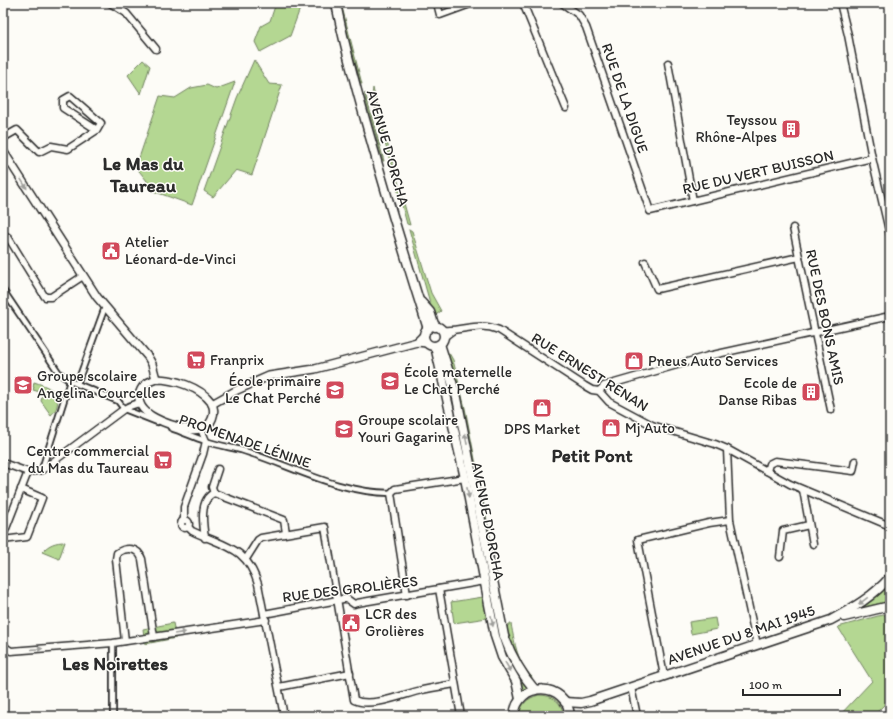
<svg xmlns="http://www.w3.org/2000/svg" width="893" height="719" font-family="Itim,sans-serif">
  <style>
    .green { fill: #b4d792; stroke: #70815e }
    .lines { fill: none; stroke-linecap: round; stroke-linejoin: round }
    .pedestrian-casing { stroke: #2b2b2b; stroke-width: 8 }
    .minor-casing { stroke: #2b2b2b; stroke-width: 9 }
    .tertiary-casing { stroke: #2b2b2b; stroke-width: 10 }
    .secondary-casing { stroke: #2b2b2b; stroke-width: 11 }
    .pedestrian { stroke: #fdfcf7; stroke-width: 4.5 }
    .minor { stroke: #fdfcf7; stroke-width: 6 }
    .tertiary { stroke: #fdfcf7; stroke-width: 7 }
    .secondary { stroke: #fdfcf7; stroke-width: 8 }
    .oneway { fill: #9e9e9b }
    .labels { text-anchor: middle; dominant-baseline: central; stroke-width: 3; stroke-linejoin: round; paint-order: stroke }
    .street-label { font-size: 15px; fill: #2b2b2b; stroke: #fdfcf7 }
    .poi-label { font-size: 15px; fill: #2b2b2b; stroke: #fdfcf7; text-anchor: start }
    .district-label { font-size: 19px; font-weight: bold; fill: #2b2b2b; stroke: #fdfcf7 }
  </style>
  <rect width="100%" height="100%" fill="#fdfcf7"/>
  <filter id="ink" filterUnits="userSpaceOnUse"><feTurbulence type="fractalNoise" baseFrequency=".025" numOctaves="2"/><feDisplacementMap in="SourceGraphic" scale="8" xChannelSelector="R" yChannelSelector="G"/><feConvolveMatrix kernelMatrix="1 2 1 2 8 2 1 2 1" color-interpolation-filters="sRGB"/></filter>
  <g filter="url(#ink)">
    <g class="green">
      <polygon points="276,3 302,3 290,36 260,52 255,42 261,26 270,21"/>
      <polygon points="339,3 341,3 362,84 361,84"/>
      <polygon points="143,60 150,66 141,94 128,75"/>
      <polygon points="254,60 269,84 282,85 252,175 236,170 213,197 204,191 237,98"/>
      <polygon points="235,82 192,205 150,190 147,181 136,167 160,96 175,98 191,88 207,85 216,89"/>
      <path d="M373 88 377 106 410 225 407 224C395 181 384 138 372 96Z"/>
      <polygon points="365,93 384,161 383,161 365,98"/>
      <polygon points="409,229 412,231 431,293 441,311 436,315 434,310 432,310"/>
      <polygon points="449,353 453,360 465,408 493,552 491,554 446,354"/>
      <path d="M34 382C40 384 47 386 52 390 60 396 59 409 51 415L41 401 43 393 33 390 34 387H33Z"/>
      <path d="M65 542 59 559 42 552C49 544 56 542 65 542Z"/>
      <polygon points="484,559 486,559 505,649 520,677 529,688 523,691 502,651"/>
      <polygon points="890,585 890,601 860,608"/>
      <polygon points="483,597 487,618 454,623 451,602"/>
      <polygon points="890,614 890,699 873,716 839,716 872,681 838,627 878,616"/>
      <polygon points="715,618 717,629 691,634 689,622"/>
      <polygon points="173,623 176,638 145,644 143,629"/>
      <path d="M509 624H511C515 644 517 662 532 677L531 681 517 661 506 629Z"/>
      <path d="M539 695C553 695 562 702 564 716H519C521 704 527 698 539 695Z"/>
    </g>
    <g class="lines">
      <g class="pedestrian-casing">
        <g id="pedestrian">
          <polyline points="3,290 59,373 70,381 118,401 124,409 157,422"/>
          <polyline points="77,384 105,307"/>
          <path d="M171 428C182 432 194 437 205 441 217 445 229 447 241 450 293 466 335 492 391 493"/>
          <polyline points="42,469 70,381"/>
          <polyline points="113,716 113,643"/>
        </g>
      </g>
      <g class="minor-casing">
        <g id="minor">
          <polyline points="110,3 126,13 156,49"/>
          <polyline points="437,3 440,15 473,3"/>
          <polyline points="523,3 566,108"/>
          <polyline points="562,3 579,15 586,27 650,211 872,158"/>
          <polyline points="840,3 848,35 872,158 890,235"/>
          <polyline points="668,63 693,201"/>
          <polyline points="3,138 17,130 39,152 51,146 68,149 97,130 101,123 70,96 63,100 63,108 97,130"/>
          <polyline points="793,228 831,410"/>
          <polyline points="3,234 8,237 45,297 51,297 83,276"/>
          <polyline points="645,262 657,289 799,257"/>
          <path d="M442 330C463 332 477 321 499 330L585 386 592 390 599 391 609 402 652 425 715 444 727 449 790 484 890 526"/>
          <polyline points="444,337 452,331"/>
          <polyline points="599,391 604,386 708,356 890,316"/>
          <polyline points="727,449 730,520 757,645"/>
          <polyline points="3,463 28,472 42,470 124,409 130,406 139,403"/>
          <polyline points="767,471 769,464 775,461 853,471 855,461"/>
          <polyline points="803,490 813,544"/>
          <polyline points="214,493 212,487 218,469"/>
          <circle cx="185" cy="524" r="4"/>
          <polyline points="184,520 184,507 203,454 206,441 201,429"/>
          <path d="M188 527 192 531C225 547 246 546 258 584L284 716"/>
          <polyline points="3,536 28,472"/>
          <path d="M205 538C203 525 199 499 214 493L284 520 286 533"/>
          <polyline points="3,540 27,537 42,498 21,489"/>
          <polyline points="780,557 783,531 809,525"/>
          <path d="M246 559 258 540 261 538 325 527 354 700C371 708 402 695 418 691 430 688 443 686 455 684"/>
          <polyline points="439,589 461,716"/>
          <polyline points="407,595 391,493 395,489 465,478"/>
          <polyline points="264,614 343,599 347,599 354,604 357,603 485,581"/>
          <polyline points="3,641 5,647 11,651 113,643 266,620"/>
          <path d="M125 641 116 559 117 553C126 547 138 547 142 559L154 637"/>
          <polyline points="664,676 638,540 709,523 730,520"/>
          <polyline points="279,687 350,673"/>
          <polyline points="631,687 637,716"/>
        </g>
      </g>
      <g class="tertiary-casing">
        <g id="tertiary">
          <polyline points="3,151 97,297 148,357 152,364 156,379"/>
          <polyline points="417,342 425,334"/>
          <path d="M156 379C174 379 200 387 211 402 217 412 212 427 200 429 197 430 192 430 188 429 172 426 132 415 140 392 143 384 148 382 156 379Z"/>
          <polyline points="212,404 237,390 269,376 315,369 417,342 427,343"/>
        </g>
      </g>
      <g class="secondary-casing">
        <g id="secondary">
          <path d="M336 3C344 46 356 88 368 130 387 197 407 263 428 329"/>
          <polyline points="421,302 430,312 435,327"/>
          <circle cx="434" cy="336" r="10"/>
          <path d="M440 344 457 398 504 636C511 655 521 674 535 690"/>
          <polyline points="435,346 465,478 495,636 502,657 516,681 520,699"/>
          <polyline points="844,617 890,606"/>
          <path d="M565 702 581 703 590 701 831 620C853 608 874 596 890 577"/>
          <path d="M514 716C517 680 567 681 570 716"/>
        </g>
      </g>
      <use href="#pedestrian" class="pedestrian"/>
      <use href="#minor" class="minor"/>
      <use href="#tertiary" class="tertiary"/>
      <use href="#secondary" class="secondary"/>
    </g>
    <defs><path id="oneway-solid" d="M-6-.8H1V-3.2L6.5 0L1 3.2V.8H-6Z"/></defs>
    <g class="oneway">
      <use href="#oneway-solid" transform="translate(24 184) rotate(58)"/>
      <use href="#oneway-solid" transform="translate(466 439) rotate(-101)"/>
      <use href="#oneway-solid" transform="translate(468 493) rotate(79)"/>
      <use href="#oneway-solid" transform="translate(863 601) rotate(143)"/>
      <use href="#oneway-solid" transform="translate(492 621) rotate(80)"/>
      <use href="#oneway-solid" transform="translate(180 633) rotate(-9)"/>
      <use href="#oneway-solid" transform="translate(37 649) rotate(-4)"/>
      <use href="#oneway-solid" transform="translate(508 667) rotate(60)"/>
    </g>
  </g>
  <defs>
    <g id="building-square" transform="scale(1)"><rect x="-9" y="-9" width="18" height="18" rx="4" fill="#d1495b" stroke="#fdfcf7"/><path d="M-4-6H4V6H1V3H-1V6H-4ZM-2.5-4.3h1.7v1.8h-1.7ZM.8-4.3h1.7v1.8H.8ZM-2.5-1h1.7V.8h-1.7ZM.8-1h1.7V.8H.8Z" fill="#fff"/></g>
    <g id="civic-square" transform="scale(1)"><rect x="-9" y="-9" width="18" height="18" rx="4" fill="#d1495b" stroke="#fdfcf7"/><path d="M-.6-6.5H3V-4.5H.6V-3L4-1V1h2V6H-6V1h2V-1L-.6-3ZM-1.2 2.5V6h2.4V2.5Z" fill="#fff"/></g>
    <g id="supermarket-square" transform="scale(1)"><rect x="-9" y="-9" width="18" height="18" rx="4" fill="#d1495b" stroke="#fdfcf7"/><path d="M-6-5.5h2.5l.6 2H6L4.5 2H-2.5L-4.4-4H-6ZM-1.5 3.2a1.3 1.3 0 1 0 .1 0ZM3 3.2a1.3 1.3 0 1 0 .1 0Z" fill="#fff"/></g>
    <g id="shop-square" transform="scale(1)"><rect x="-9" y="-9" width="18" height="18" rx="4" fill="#d1495b" stroke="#fdfcf7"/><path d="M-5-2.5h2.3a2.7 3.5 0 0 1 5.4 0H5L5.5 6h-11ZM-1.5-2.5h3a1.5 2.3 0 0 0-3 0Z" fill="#fff"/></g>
    <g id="school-square" transform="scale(1)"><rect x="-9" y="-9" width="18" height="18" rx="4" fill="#d1495b" stroke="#fdfcf7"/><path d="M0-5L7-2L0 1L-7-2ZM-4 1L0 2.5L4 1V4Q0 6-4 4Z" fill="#fff"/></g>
  </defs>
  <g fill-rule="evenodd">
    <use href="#building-square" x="791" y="129"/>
    <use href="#civic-square" x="111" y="251"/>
    <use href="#supermarket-square" x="196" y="360"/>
    <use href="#shop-square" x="634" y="361"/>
    <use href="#school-square" x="390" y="381"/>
    <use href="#school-square" x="23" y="385"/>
    <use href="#school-square" x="335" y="390"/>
    <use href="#building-square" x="811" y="392"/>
    <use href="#shop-square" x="542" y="408"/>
    <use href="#shop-square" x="611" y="428"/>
    <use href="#school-square" x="344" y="429"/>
    <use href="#supermarket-square" x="163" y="460"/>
    <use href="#civic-square" x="351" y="623"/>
  </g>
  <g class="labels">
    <g class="street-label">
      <text transform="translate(625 98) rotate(71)">RUE DE LA DIGUE</text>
      <text transform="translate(388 148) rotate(74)">AVENUE D'ORCHA</text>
      <text transform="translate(758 172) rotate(-13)">RUE DU VERT BUISSON</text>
      <text transform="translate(825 317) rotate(78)">RUE DES BONS AMIS</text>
      <text transform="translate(590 372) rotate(32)">RUE ERNEST RENAN</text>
      <text transform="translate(245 441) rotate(19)">PROMENADE LÉNINE</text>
      <text transform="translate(488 521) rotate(79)">AVENUE D'ORCHA</text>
      <text transform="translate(350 589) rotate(-7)">RUE DES GROLIÈRES</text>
      <text transform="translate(741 635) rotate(-19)">AVENUE DU 8 MAI 1945</text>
    </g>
    <g class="poi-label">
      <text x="777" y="120" text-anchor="end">Teyssou<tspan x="777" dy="17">Rhône-Alpes</tspan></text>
      <text x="125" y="242">Atelier<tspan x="125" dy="17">Léonard-de-Vinci</tspan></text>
      <text x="210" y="360">Franprix</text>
      <text x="648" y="361">Pneus Auto Services</text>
      <text x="404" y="372">École maternelle<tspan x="404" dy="17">Le Chat Perché</tspan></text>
      <text x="37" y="376">Groupe scolaire<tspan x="37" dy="17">Angelina Courcelles</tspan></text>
      <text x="321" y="381" text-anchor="end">École primaire<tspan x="321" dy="17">Le Chat Perché</tspan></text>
      <text x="797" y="383" text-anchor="end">Ecole de<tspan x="797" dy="17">Danse Ribas</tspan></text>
      <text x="358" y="420">Groupe scolaire<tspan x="358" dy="17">Youri Gagarine</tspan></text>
      <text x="625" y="428">Mj Auto</text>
      <text x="542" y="429" text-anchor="middle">DPS Market</text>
      <text x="149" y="451" text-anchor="end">Centre commercial<tspan x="149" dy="17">du Mas du Taureau</tspan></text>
      <text x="365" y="614">LCR des<tspan x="365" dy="17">Grolières</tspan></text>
    </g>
    <g class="district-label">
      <text x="143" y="163">Le Mas du<tspan x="143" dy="22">Taureau</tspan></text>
      <text x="592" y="455">Petit Pont</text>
      <text x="115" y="663">Les Noirettes</text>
    </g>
  </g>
  <rect width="893" height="719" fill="none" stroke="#fdfcf7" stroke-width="16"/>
  <rect x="8" y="8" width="877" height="703" fill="none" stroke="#2b2b2b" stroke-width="1.5" filter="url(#ink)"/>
  <path d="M743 689v6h97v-6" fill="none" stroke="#2b2b2b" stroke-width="2"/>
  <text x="749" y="689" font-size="12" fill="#2b2b2b" stroke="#fdfcf7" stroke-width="3" paint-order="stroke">100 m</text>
</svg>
